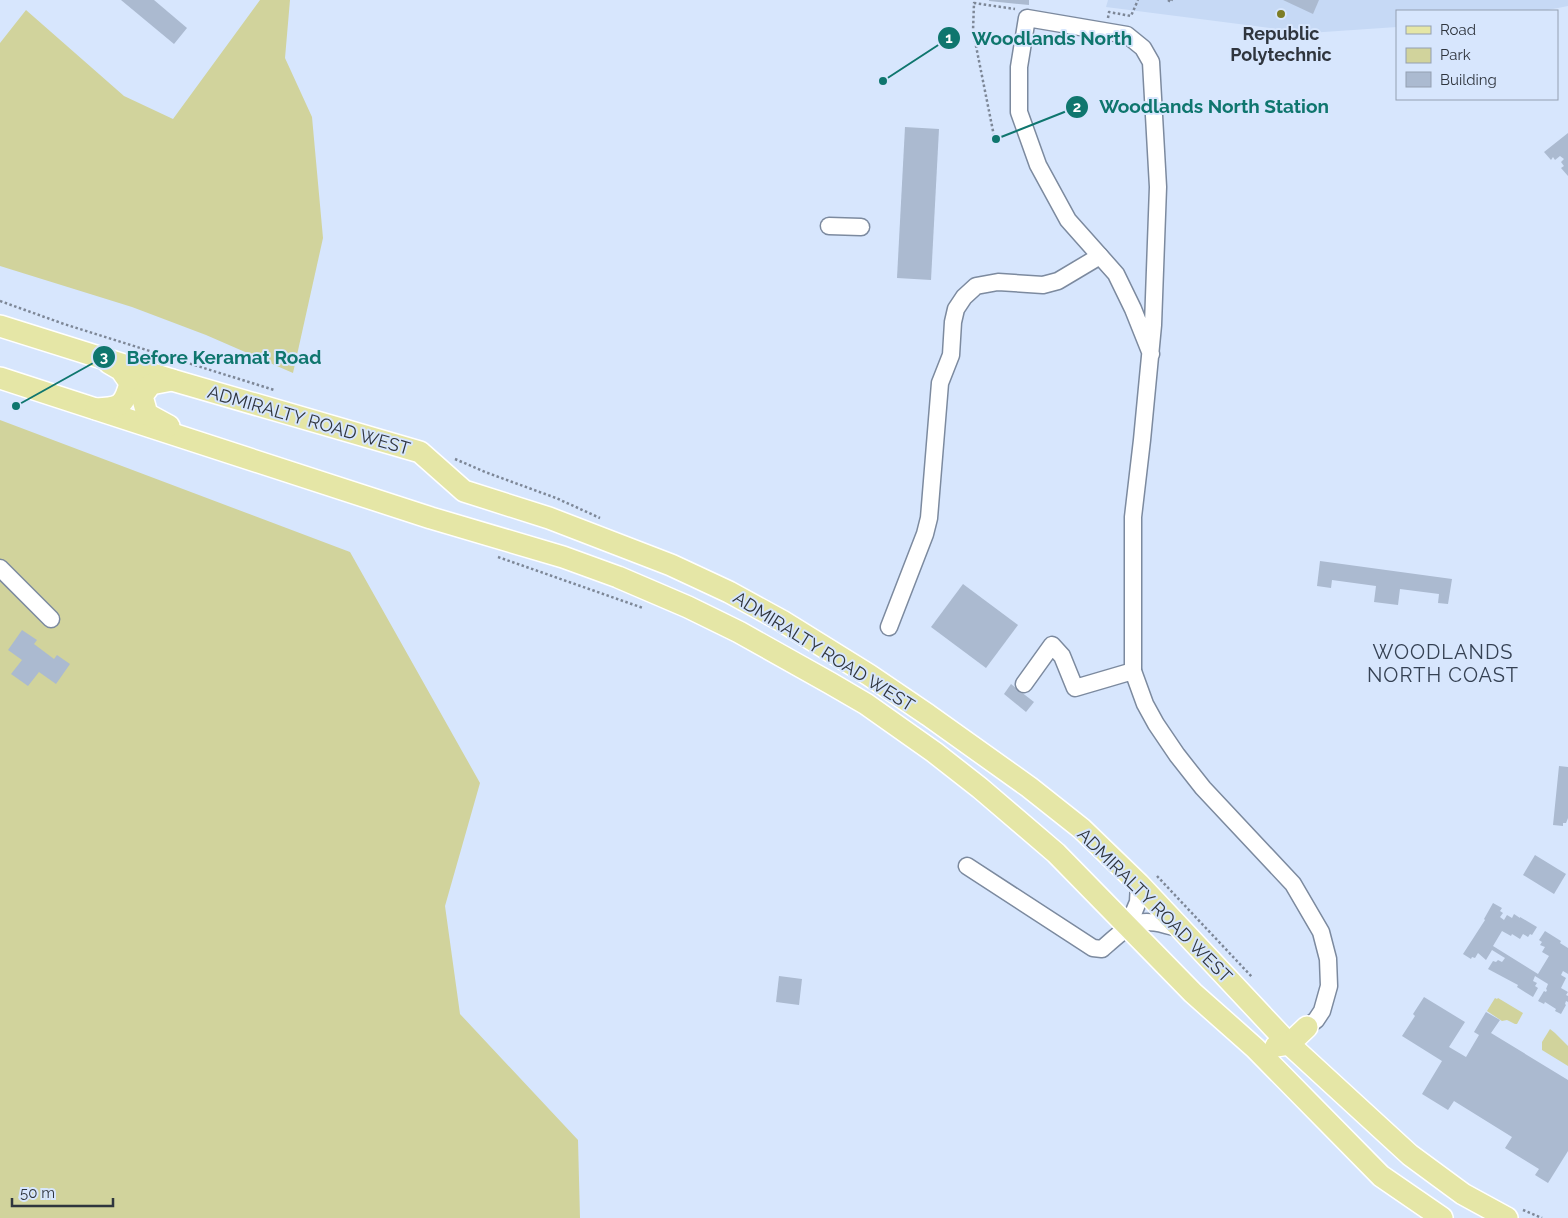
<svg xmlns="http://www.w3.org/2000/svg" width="1568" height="1218" font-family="Raleway,sans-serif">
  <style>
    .built { fill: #c6d9f5 }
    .green { fill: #d1d39c }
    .building { fill: #abbad0 }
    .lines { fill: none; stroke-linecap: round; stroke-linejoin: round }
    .minor-casing { stroke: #7c8a9f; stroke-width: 19 }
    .major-casing { stroke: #fff; stroke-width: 24 }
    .path { stroke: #7d8797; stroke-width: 2.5; stroke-dasharray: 2.5 2.5; stroke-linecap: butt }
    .minor { stroke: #fff; stroke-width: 16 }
    .major { stroke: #e5e6a6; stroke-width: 21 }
    .poi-dot { fill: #7d7d25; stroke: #d7e6fd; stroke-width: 2 }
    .labels { text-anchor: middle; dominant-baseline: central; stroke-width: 4; stroke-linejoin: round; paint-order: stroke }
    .poi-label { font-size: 18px; font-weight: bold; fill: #2f353e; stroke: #d7e6fd }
    .street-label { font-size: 18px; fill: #2f353e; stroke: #d7e6fd }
    .quarter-label { font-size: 20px; letter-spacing: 1px; fill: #364254; stroke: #d7e6fd }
    .leader { fill: none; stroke: #0f766e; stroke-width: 2 }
    .callout-dot { fill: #0f766e; stroke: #d7e6fd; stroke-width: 2 }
    .mark-label { font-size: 15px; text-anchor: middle; font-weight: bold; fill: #fff }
    .callout-label { font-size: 19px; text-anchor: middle; font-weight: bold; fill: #0f766e; stroke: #d7e6fd; stroke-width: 4; stroke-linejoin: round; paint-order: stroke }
  </style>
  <rect width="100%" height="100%" fill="#d7e6fd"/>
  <polygon class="built" points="1108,0 1568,0 1568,6 1543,11 1397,11 1397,27 1309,33 1106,7"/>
  <g class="green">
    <polygon points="260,0 290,0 285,58 312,117 323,238 293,373 206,335 132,307 0,266 0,43 26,10 124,96 173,119"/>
    <polygon points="0,420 350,552 480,783 445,906 460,1014 578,1140 580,1218 0,1218"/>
    <polygon points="1495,998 1497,999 1498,998 1523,1013 1517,1024 1515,1024 1507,1020 1502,1021 1487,1011"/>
    <polygon points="1550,1029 1555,1033 1568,1046 1568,1066 1542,1050 1542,1042"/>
  </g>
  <g class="building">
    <polygon points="121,0 154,0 187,28 174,44"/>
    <polygon points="989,0 1029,0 1029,5 989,1"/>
    <polygon points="1283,0 1319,0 1313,14"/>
    <polygon points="905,127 939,129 931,280 897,278"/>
    <polygon points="1568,133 1568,176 1561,168 1564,166 1561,162 1564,159 1560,156 1555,160 1553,157 1551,160 1544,152"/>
    <polygon points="1320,561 1452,579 1448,604 1438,603 1439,594 1400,589 1398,605 1374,602 1376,586 1332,580 1331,588 1317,586"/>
    <polygon points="963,584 1018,625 986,668 931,627"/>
    <polygon points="22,630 37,640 34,644 54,659 57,655 70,664 56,684 39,672 28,686 11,674 22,660 8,650"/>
    <polygon points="1011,684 1034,702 1026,712 1004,694"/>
    <polygon points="1559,766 1568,767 1568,818 1566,823 1563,823 1563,826 1553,825"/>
    <polygon points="1535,855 1566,874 1554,894 1523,875"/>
    <polygon points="1493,903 1502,908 1500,911 1503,913 1500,917 1504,920 1507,915 1512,918 1514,914 1520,918 1520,917 1537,927 1532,935 1530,934 1528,937 1523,934 1520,939 1512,934 1511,936 1502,931 1493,946 1538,974 1549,956 1542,952 1545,947 1540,945 1542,942 1539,940 1545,931 1561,941 1560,943 1568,948 1568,974 1563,971 1561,975 1566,978 1561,988 1568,992 1566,995 1568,996 1568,1002 1566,1001 1565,1004 1566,1005 1561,1014 1555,1011 1556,1009 1545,1002 1544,1004 1538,1001 1544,991 1546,992 1547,990 1546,989 1548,984 1535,976 1533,981 1537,983 1535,986 1538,988 1533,997 1517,987 1518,985 1488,969 1493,961 1496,962 1498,960 1502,962 1505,958 1492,950 1486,960 1478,953 1475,958 1472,957 1471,959 1463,954 1485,920 1484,919"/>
    <polygon points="779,976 802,979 799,1005 776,1002"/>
    <polygon points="1424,997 1465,1022 1449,1047 1466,1057 1479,1035 1474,1032 1486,1012 1500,1020 1491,1033 1568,1080 1568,1151 1548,1183 1535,1175 1539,1169 1505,1148 1512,1137 1454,1101 1448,1110 1422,1094 1442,1061 1402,1036 1415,1016 1413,1014"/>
  </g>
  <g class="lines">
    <g class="minor-casing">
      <g id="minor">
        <polyline points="829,226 861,227"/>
        <polyline points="1151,354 1133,309 1116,274 1068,220 1038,165 1019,112 1019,67 1027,18 1127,35 1143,48 1151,62 1158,187 1153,325 1142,440 1133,517 1133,671 1145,704 1156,724 1177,755 1203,788 1293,884 1321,932 1328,959 1329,986 1322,1011 1316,1020 1307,1027"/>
        <polyline points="0,568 51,619"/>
        <polyline points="889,627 925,534 929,518 940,383 951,355 953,322 956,309 964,297 976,286 998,282 1043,285 1058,281 1100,256"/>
        <polyline points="1024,684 1052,645 1062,656 1075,688 1133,671"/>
        <path d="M967 866 1093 948 1102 949C1135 920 1137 916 1180 929"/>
        <polyline points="1128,926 1138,902 1139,884"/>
      </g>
    </g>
    <g class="major-casing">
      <g id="major">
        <polyline points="0,326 172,380 420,452 464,491 549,518 671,565 729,592 782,621 869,675 928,715 1029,787 1082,829 1139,884 1289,1044 1410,1155 1463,1194 1507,1218"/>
        <polyline points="0,378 431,518 563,557 618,577 688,607 739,632 830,683 866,704 934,752 980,788 1056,853 1193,993 1255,1048 1381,1176 1442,1218"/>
        <path d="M96 409C119 408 124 407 130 383L121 370 109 363"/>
        <polyline points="169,426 147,414 142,396 151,384 172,380"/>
        <polyline points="1276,1046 1289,1044 1307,1027"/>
      </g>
    </g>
    <g class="path">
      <polyline points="1168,0 1171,2 1172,0"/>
      <polyline points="1108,18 1109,12 1131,16 1138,0"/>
      <polyline points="995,141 973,31 974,3 1015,9"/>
      <polyline points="0,301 64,324 274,390"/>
      <polyline points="455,459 485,472 556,498 600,518"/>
      <polyline points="498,557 643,608"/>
      <polyline points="1157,876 1252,977"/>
      <polyline points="1523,1210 1542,1218"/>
    </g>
    <use href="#minor" class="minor"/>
    <use href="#major" class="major"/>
  </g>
  <circle class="poi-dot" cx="1281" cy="14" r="5"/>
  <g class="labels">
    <g class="poi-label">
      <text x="1281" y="33">Republic<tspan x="1281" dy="21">Polytechnic</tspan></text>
    </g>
    <g class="street-label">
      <text transform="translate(309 420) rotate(16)">ADMIRALTY ROAD WEST</text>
      <text transform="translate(824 651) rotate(32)">ADMIRALTY ROAD WEST</text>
      <text transform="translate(1155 905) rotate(45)">ADMIRALTY ROAD WEST</text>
    </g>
    <g class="quarter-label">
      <text x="1443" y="652">WOODLANDS<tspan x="1443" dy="23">NORTH COAST</tspan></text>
    </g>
  </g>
  <path class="leader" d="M883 81L949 38M996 139L1077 107M16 406L104 357"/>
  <g class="callout-dot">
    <circle cx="883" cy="81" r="5"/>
    <circle cx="996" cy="139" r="5"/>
    <circle cx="16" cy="406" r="5"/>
    <circle cx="949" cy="38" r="12"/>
    <circle cx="1077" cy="107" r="12"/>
    <circle cx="104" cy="357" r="12"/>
  </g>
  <g class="mark-label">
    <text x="949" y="43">1</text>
    <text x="1077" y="112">2</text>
    <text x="104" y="362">3</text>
  </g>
  <g class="callout-label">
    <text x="1052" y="45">Woodlands North</text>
    <text x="1214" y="113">Woodlands North Station</text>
    <text x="224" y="364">Before Keramat Road</text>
  </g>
  <rect x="1396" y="10" width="162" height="90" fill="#d7e6fd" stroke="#949fb1"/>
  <rect x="1406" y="26" width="25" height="8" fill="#e5e6a6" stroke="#949fb1"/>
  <text x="1440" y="35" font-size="15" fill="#2f353e">Road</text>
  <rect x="1406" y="48" width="25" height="15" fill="#d1d39c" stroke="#949fb1"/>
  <text x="1440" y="60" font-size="15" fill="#2f353e">Park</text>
  <rect x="1406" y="72" width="25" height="15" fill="#abbad0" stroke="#949fb1"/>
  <text x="1440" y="85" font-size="15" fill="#2f353e">Building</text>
  <path d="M12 1198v8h101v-8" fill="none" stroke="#2f353e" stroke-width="2.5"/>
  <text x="20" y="1198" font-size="15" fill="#2f353e" stroke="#d7e6fd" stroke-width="4" paint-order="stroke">50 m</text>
</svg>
